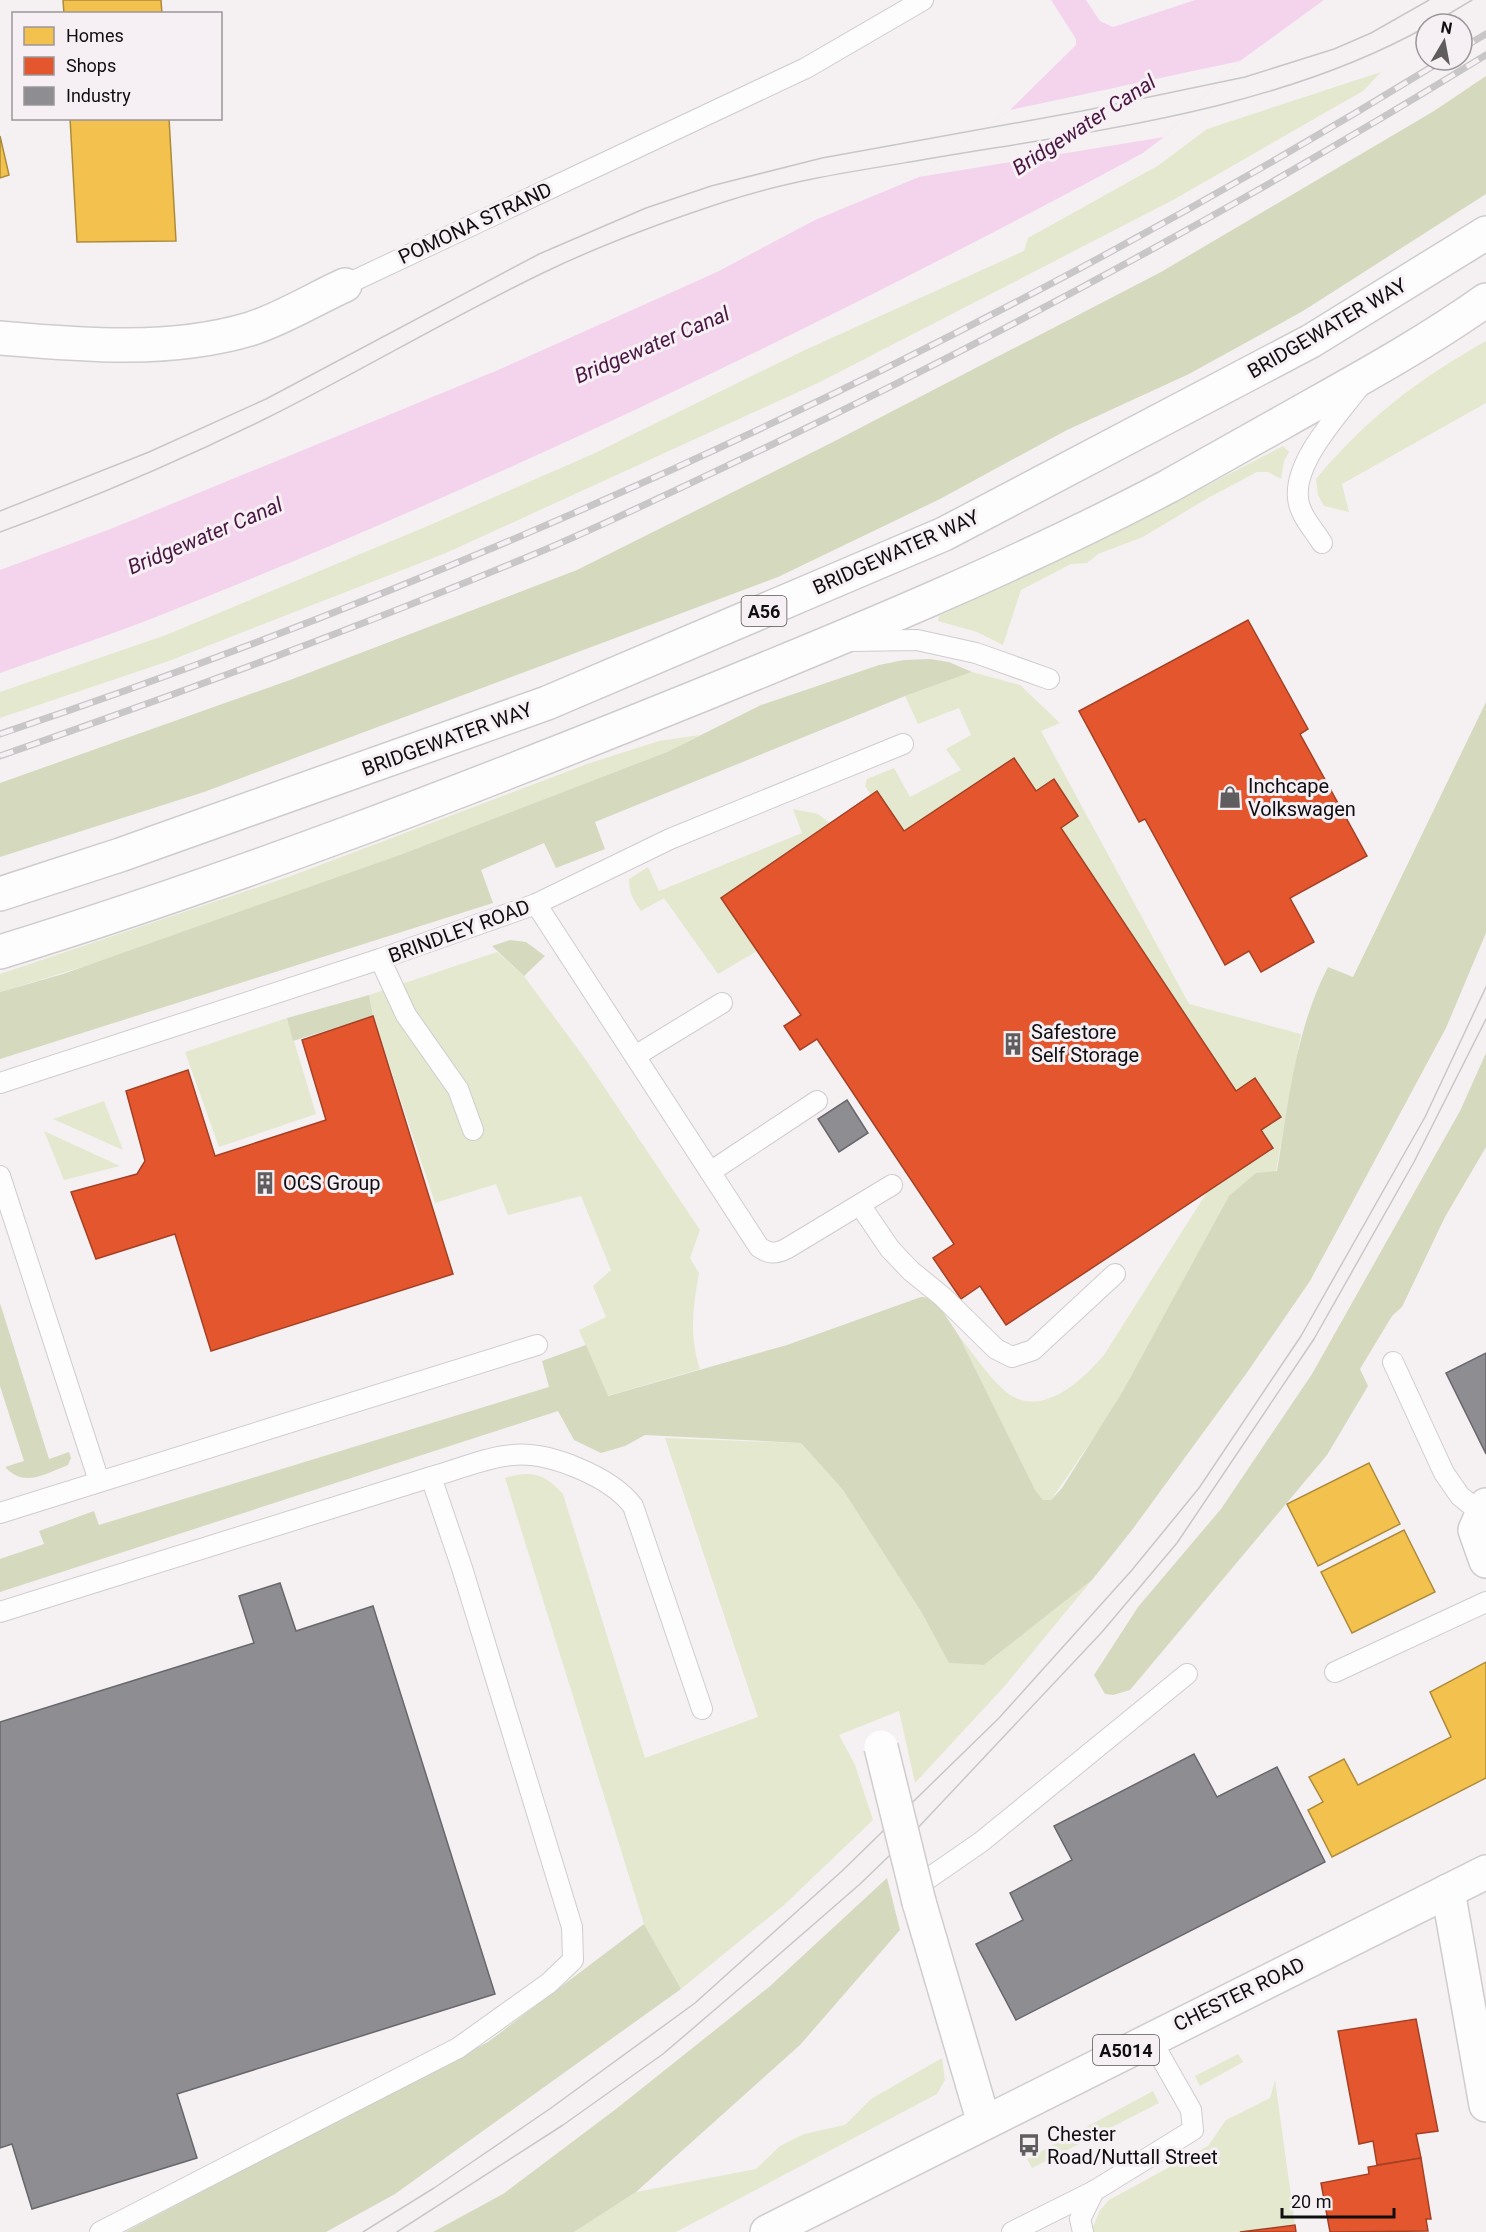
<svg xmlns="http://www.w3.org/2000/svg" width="1486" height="2232" font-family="Roboto,sans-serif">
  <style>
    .green { fill: #e4e8ce }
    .forest { fill: #d5d9be }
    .water { fill: #f4d4ed }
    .pier { fill: #f5f1f3 }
    .homes { fill: #f2c14e; stroke: #ae8b3b; stroke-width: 1.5 }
    .shops { fill: #e4572e; stroke: #a44125; stroke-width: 1.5 }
    .industry { fill: #8d8d92; stroke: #68676b; stroke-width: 1.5 }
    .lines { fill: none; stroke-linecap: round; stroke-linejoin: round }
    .service-casing { stroke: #cfccce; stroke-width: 22 }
    .minor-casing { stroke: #cfccce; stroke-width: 36 }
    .primary-casing { stroke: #cfccce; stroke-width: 36 }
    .trunk-casing { stroke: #cfccce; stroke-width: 36 }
    .service { stroke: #fefdfd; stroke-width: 20 }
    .minor { stroke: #fefdfd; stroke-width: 33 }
    .primary { stroke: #fefdfd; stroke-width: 33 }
    .trunk { stroke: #fefdfd; stroke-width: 33 }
    .tram { stroke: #c8c6c7; stroke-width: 1.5 }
    .rail-casing { stroke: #c8c6c7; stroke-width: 7 }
    .rail { stroke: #f6f0f4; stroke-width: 4.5; stroke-dasharray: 14; stroke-linecap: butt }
    .minor-bridge-casing { stroke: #cfccce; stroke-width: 36; stroke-linecap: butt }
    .minor-bridge { stroke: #fefdfd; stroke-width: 33 }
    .labels { text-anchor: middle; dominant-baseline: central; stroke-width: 6; stroke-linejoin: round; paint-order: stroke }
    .shield { fill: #f6f0f4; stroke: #555254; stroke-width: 1.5 }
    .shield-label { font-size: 18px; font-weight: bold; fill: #100e10 }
    .street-label { font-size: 20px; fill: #100e10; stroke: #f6f0f4 }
    .poi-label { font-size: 20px; fill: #100e10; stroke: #f6f0f4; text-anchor: start }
    .water-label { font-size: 21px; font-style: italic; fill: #491742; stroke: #f6f0f4 }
  </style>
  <rect width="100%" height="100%" fill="#f5f1f3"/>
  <g class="green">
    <polygon points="1381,72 1363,91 1173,200 820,382 446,553 169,661 0,718 0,692 166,635 430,525 593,454 805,350 1024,251 1028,238 1159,165 1207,129"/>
    <path d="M1486 341V403L1342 484 1349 512 1324 506 1318 495 1316 479C1367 418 1417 380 1486 341Z"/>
    <polygon points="1283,446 1289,452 1284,461 1281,479 1268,472 1257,472 1208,498 1143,537 1098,554 1087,563 1071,564 1021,590 1003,645 977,632 938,621 939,616 1127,527"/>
    <path d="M972 672 1020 685 1060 723 1041 731 1189 1004 1301 1034 1276 1171 1051 1500H1043L1035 1491 959 1336C973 1353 997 1390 1016 1398 1049 1413 1085 1377 1104 1355L1207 1192 1273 1148 1261 1130 1280 1117 1236 1091 1061 828 1078 816 1054 779 1036 791 1014 758 904 831 877 791 871 795 865 786 867 779 894 768 910 797 961 770 946 749 971 735 959 708 918 724 905 696Z"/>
    <path d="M700 735 667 752C447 837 227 926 0 992V974L291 876 587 764 659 741Z"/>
    <path d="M793 809 818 814 830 823 721 898 757 951 718 974 664 898 641 911C633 900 629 893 629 879L648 867 659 891 802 833Z"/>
    <path d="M497 952 524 976 586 1060 700 1230 690 1258 699 1273C693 1307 689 1336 700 1369L607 1396 579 1330 606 1317 593 1286 611 1270 581 1196 508 1215 496 1184 435 1203 373 1016 369 995Z"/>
    <polygon points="287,1018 316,1114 219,1147 185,1052"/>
    <polygon points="104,1101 123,1150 53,1119"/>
    <polygon points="44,1131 120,1166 64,1180"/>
    <path d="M665 1438 801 1443 843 1490 922 1613 950 1663 984 1665 1092 1580 1003 1688 915 1783 899 1711 839 1735 855 1765 873 1820 784 1905 681 1989 644 1924 505 1478C532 1470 544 1473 563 1494L645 1758 758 1717Z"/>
    <polygon points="1238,2054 1243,2062 1200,2086 1195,2076"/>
    <polygon points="942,2058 945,2080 937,2094 676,2232 574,2232 636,2192 756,2169 780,2146 804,2134 845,2125 871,2099"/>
    <polygon points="1275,2080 1295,2225 1240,2232 1091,2232 1100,2210 1109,2200 1208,2146 1226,2120 1270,2098"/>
    <polygon points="1153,2091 1159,2103 1032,2168 1027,2159"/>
  </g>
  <g class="forest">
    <polygon points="1486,76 1486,194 1303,311 1189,374 1067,430 940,499 778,577 204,792 0,857 0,783 290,680 577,570 831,443 1161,272 1434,111"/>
    <polygon points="930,659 949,662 972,672 905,696 595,822 605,849 556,868 544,843 481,870 493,903 0,1059 0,992 63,974 400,855 667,752 761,705 879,665 904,660"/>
    <path d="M1486 702V933L1446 1028 1310 1281 1246 1374 1132 1530 1092 1580 984 1665 949 1663 922 1613 843 1490 801 1443 645 1435 625 1446 601 1453 574 1440 558 1411 0 1592V1559L44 1544 39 1531 94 1511 99 1525 549 1387 542 1361 586 1345 608 1396 787 1345 921 1297 934 1298 959 1336 1035 1490 1043 1500H1051L1062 1488 1123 1391 1229 1196 1256 1173 1277 1171C1289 1100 1295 1031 1328 967L1353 977Z"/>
    <polygon points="510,940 526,942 545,956 524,976 492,946"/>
    <polygon points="369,995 373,1016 293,1041 287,1018"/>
    <polygon points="1486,1053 1486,1147 1445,1217 1402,1307 1392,1316 1360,1369 1368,1386 1327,1455 1130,1690 1113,1695 1105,1694 1094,1675 1138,1607 1221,1509 1312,1374 1460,1111"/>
    <path d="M0 1303 49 1459 69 1452 71 1458 68 1465C45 1474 24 1488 5 1467L24 1461 0 1386Z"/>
    <polygon points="887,1878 900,1930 800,2045 636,2192 574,2232 433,2232 503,2194 616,2109 769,1987"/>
    <polygon points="644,1924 681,1989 395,2194 326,2232 125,2232 488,2042"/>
  </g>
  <path class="water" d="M1051 0H1086L1100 21 1113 27 1195 0H1324L1240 61 1164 137 1143 153C824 325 498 482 161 615 108 636 53 654 0 673V570L113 528 498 370 717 272 815 220 919 177 1010 110 1076 45V39Z"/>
  <polygon class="pier" points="1240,61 1164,137 919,177 1010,110"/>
  <g class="homes">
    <polygon points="63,0 161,0 162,14 64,14"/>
    <polygon points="70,118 169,118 176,241 77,242"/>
    <polygon points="0,136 9,175 0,178"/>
    <polygon points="1369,1463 1400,1524 1318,1566 1287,1504"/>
    <polygon points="1404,1530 1435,1592 1352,1633 1321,1572"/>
    <polygon points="1486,1662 1486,1778 1332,1857 1308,1810 1323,1802 1309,1777 1344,1759 1358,1785 1451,1737 1430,1692"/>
  </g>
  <g class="shops">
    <polygon points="1248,620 1308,729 1300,734 1367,856 1290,898 1314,942 1261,972 1249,951 1225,965 1145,819 1139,822 1079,711"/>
    <polygon points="1014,758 1036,791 1054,779 1078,816 1061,828 1236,1091 1255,1078 1281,1117 1261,1130 1273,1148 1006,1325 980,1286 961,1299 933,1258 954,1244 817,1039 800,1050 784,1026 801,1015 721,898 877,791 904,831"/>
    <polygon points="373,1016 453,1274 211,1351 175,1234 96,1259 71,1192 137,1174 145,1161 126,1091 188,1070 215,1156 326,1120 302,1040"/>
    <polygon points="1416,2019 1438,2131 1416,2134 1421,2158 1377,2165 1373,2141 1359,2144 1338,2031"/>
    <polygon points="1421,2158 1431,2219 1426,2219 1428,2231 1330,2232 1321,2183 1369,2174 1368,2167"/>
    <polygon points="1295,2225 1296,2232 1240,2232"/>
  </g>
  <g class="industry">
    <polygon points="847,1100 868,1133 839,1152 818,1119"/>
    <polygon points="1486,1353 1486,1454 1446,1373"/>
    <polygon points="280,1583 296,1631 373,1606 495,1994 177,2094 197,2158 32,2209 12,2144 0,2148 0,1722 254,1643 239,1596"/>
    <polygon points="1194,1754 1217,1797 1277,1767 1325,1862 1016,2020 976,1944 1023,1920 1010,1893 1072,1860 1054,1826"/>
  </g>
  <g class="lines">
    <g class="service-casing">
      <g id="service">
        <polyline points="345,285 806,68 923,0"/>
        <path d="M1322 543C1314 530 1299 514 1298 498 1294 461 1339 414 1360 386"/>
        <polyline points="851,641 917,640 976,653 1049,679"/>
        <path d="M536 904 759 1247C769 1254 775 1254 786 1249L892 1185"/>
        <polyline points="380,959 406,1015 458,1089 473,1130"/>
        <polyline points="635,1056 722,1003"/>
        <polyline points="0,1083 380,959 536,904 670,839 903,744"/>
        <polyline points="710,1172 817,1101"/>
        <polyline points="0,1176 99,1481"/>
        <polyline points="860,1205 890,1249 911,1271 943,1297 996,1349 1012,1357 1033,1350 1115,1274"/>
        <polyline points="1393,1362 1444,1473 1460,1496 1481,1513"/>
        <path d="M431 1477C457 1470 486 1457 512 1455 549 1451 611 1477 633 1506L702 1709"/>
        <polyline points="0,1513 537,1345"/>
        <polyline points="0,1612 431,1477 462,1568 572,1927 573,1960 549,1983 458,2048 100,2232"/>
        <polyline points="1335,1672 1486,1602"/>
        <polyline points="916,1887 981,1842 1187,1674"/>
        <polyline points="1012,2232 1094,2191 1193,2130 1191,2110 1150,2038"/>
        <polyline points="1083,2232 1080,2219 1094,2191"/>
      </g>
    </g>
    <g class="minor-casing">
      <g id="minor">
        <path d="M0 338C82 345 169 353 250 329 282 319 314 299 345 285"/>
        <polyline points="1486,1505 1475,1530 1486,1561"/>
        <polyline points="1448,1891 1486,2105"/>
        <polyline points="919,1902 984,2123"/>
      </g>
    </g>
    <g class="primary-casing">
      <polyline id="primary" points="767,2232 1486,1872"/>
    </g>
    <g class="trunk-casing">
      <g id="trunk">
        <polyline points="0,894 120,855 547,703 944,534 1311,341 1486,233"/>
        <path d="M0 952C237 879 469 789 699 696 857 632 1017 566 1169 486 1207 465 1245 443 1283 422 1352 383 1421 346 1486 300"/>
      </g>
    </g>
    <use href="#service" class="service"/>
    <use href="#minor" class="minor"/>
    <use href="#primary" class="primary"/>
    <use href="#trunk" class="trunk"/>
    <g class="tram">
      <polyline points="1432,24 1472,0"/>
      <polyline points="0,511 149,452 266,399 539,254 646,208 711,186 822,158 1082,111 1245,77 1334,49 1371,33 1429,0"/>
      <path d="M0 532C91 499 181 460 267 418 361 371 451 317 545 272 603 244 663 222 724 202 784 182 848 172 910 162 1082 132 1272 113 1426 27"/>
      <polyline points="363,2232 434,2188 551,2108 695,2003 842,1871 999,1718 1132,1570 1199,1488 1301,1336 1425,1117 1486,987"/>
      <polyline points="397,2232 563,2125 663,2054 753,1977 860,1884 914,1832 1102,1632 1177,1543 1314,1339 1414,1162 1486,1019"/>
    </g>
    <g class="rail-casing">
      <g id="rail">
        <polyline points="1462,48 1486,34"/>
        <path d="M0 734C505 564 989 339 1443 60"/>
        <path d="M0 756C185 691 369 624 549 548 623 516 695 481 767 447 1014 329 1253 198 1486 55"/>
      </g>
    </g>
    <use href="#rail" class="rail"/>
    <g class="minor-bridge-casing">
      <polyline id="minor-bridge" points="881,1747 919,1902"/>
    </g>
    <use href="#minor-bridge" class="minor-bridge"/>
  </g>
  <defs>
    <g id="shop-bare" transform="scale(1.8)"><path d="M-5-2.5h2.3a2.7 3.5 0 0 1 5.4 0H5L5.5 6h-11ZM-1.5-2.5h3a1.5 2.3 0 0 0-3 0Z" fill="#605d5f" stroke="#f6f0f4" stroke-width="2.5" paint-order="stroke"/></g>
    <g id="building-bare" transform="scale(1.8)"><path d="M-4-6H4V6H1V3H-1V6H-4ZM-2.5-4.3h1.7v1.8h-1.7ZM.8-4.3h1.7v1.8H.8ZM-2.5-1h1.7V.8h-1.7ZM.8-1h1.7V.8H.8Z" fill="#605d5f" stroke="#f6f0f4" stroke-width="2.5" paint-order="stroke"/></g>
    <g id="bus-bare" transform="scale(1.8)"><path d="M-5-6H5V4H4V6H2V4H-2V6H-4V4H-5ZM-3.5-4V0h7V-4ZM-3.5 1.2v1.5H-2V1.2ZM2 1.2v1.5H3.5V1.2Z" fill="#605d5f" stroke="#f6f0f4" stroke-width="2.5" paint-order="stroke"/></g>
  </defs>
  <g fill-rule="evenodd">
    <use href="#shop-bare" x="1230" y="797"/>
    <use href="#building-bare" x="1013" y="1044"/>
    <use href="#building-bare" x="265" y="1183"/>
    <use href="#bus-bare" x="1029" y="2145"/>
  </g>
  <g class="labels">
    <g class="shield">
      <rect x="741.5" y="596" width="45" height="30" rx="4.5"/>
      <rect x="1093" y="2035" width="66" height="30" rx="4.5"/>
    </g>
    <g class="shield-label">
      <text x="764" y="611">A56</text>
      <text x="1126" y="2050">A5014</text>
    </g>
    <g class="street-label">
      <text transform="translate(475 223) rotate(-25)">POMONA STRAND</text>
      <text transform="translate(1327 328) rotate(-30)">BRIDGEWATER WAY</text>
      <text transform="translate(896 552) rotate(-24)">BRIDGEWATER WAY</text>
      <text transform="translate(447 739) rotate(-20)">BRIDGEWATER WAY</text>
      <text transform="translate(459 931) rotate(-20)">BRINDLEY ROAD</text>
      <text transform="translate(1239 1994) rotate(-26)">CHESTER ROAD</text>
    </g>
    <g class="poi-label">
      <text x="1248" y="786">Inchcape<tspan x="1248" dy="23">Volkswagen</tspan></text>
      <text x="1031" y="1032">Safestore<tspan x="1031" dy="23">Self Storage</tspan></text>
      <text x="283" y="1183">OCS Group</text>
      <text x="1047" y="2134">Chester<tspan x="1047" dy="23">Road/Nuttall Street</tspan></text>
    </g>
    <g class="water-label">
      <text transform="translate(1084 125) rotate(-33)">Bridgewater Canal</text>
      <text transform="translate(652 345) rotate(-23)">Bridgewater Canal</text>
      <text transform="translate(205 536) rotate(-23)">Bridgewater Canal</text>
    </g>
  </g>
  <rect x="12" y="12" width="210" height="108" fill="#f6f0f4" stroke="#9a9699" stroke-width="1.5"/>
  <rect x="24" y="27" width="30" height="18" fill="#f2c14e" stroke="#9a9699" stroke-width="1.5"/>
  <text x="66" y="42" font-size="18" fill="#100e10">Homes</text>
  <rect x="24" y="57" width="30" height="18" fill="#e4572e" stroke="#9a9699" stroke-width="1.5"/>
  <text x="66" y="72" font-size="18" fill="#100e10">Shops</text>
  <rect x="24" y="87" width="30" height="18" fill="#8d8d92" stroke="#9a9699" stroke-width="1.5"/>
  <text x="66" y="102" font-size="18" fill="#100e10">Industry</text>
  <g transform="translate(1444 42) rotate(10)"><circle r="28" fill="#f6f0f4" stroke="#9a9699" stroke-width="1.5"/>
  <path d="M0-4.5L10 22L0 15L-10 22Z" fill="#605d5f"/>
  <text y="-9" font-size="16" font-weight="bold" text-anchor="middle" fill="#100e10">N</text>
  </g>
  <path d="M1282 2208v9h112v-9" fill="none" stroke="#100e10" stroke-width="3"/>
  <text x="1291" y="2208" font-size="18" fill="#100e10" stroke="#f6f0f4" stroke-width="4.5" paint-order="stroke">20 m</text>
</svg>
